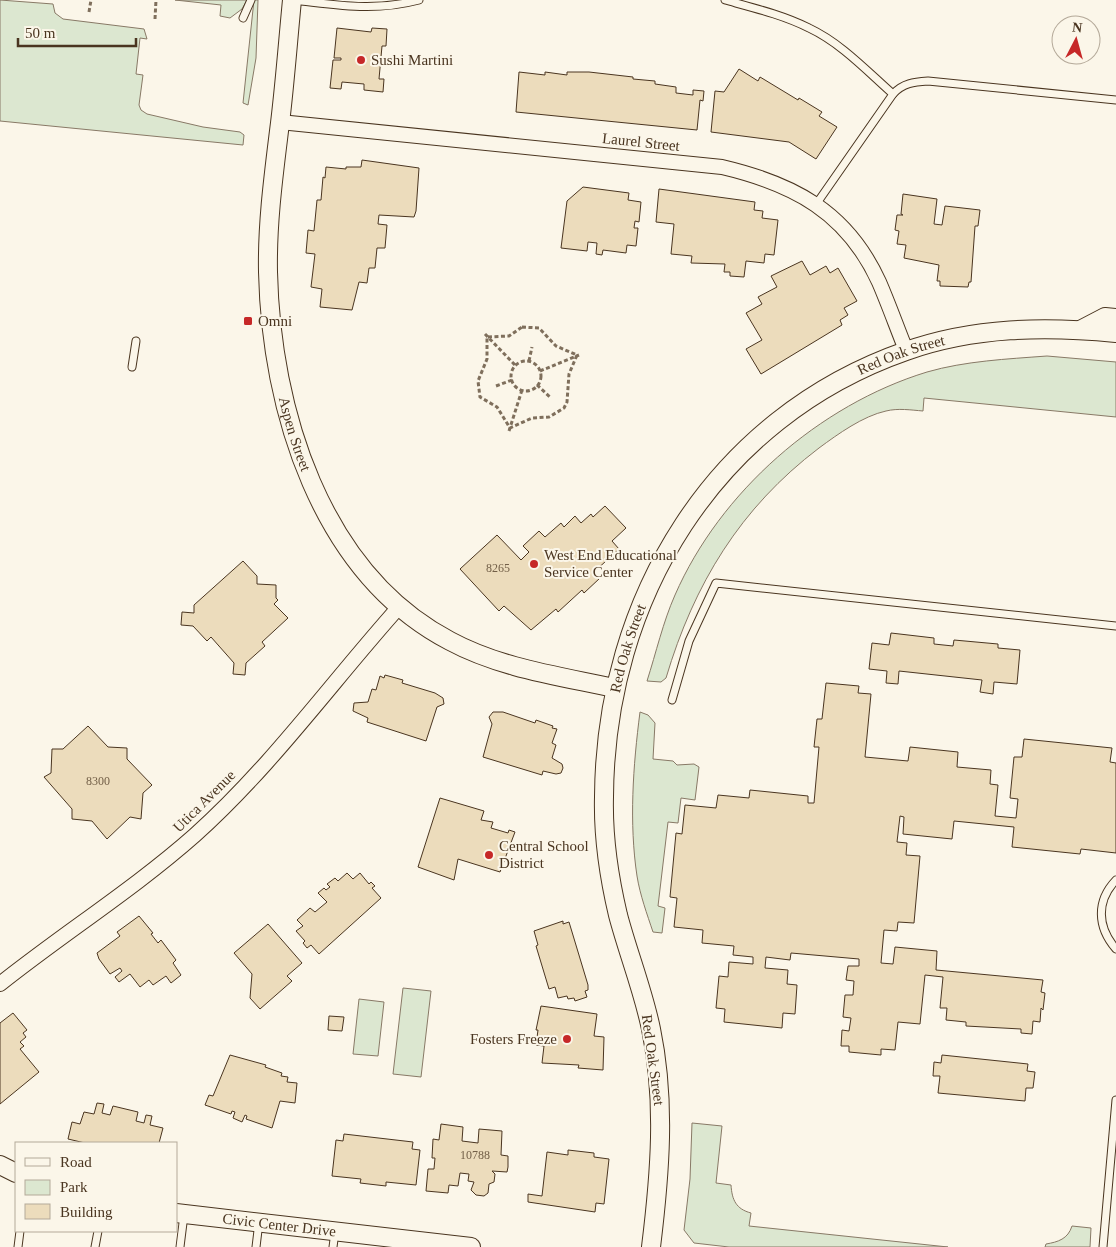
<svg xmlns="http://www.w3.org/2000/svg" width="1116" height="1247" font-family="'Times New Roman',serif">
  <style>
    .green { fill: #dce7d0; stroke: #887966 }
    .building { fill: #ecdcbc; stroke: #4a3520 }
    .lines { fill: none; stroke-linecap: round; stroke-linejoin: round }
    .service-casing { stroke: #4a3520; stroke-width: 9 }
    .minor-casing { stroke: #4a3520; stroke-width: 16 }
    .tertiary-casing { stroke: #4a3520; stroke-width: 20 }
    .path { stroke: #7f6f5c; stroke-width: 3; stroke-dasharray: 4 2.5; stroke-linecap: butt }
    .service { stroke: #fbf6e9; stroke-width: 7 }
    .minor { stroke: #fbf6e9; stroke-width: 14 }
    .tertiary { stroke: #fbf6e9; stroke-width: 18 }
    .poi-dot { fill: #c62828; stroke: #fbf6e9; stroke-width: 2 }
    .labels { text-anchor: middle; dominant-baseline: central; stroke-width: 4; stroke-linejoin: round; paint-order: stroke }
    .number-label { font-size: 12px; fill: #725f47 }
    .poi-label { font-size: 15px; fill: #4a3520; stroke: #fbf6e9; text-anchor: start }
    .street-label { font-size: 15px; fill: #4a3520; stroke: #fbf6e9 }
  </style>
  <rect width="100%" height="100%" fill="#fbf6e9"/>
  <g class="green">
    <polygon points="0,0 53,4 55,13 63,19 144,29 147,39 140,38 136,74 143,75 139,105 141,110 147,114 203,127 240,132 244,135 243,145 0,121"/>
    <polygon points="175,0 247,0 242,9 230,18 220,16 221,5"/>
    <polygon points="254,0 258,0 256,58 248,105 243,103"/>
    <path d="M1047 356 1116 362V417L924 398 923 411C911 410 898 408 886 411 863 416 838 434 819 448 740 508 694 584 666 678L661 682 647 681C656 653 663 622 675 595 720 492 819 405 927 372 965 361 1007 359 1047 356Z"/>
    <path d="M640 712 648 715 655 723 653 759 673 761 677 765 694 764 699 767 695 800 681 798 678 823 668 822 658 906 665 908 662 933 653 932C647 914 640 895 637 876 629 823 633 766 640 712Z"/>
    <polygon points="403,988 431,991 421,1077 393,1074"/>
    <polygon points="359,999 384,1002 378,1056 353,1054"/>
    <path d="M692 1123 722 1126 716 1183 731 1185C732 1200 736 1209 751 1213L749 1226 948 1247H729L694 1243 684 1230 690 1179Z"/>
    <path d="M1072 1226 1091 1228 1090 1247H1045L1046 1244C1058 1242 1068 1239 1072 1226Z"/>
  </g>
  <g class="building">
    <polygon points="337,28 371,32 372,28 387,29 386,46 382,46 379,79 384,79 383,92 364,90 364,84 342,82 341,89 330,88 333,60 341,60 341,58 334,58"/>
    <polygon points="739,69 758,81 760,77 798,100 799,98 822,112 819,116 837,127 816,159 789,142 711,132 715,91 724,92"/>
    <polygon points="519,72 545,75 545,72 567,75 567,72 589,72 633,77 633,79 655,81 655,84 676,87 676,93 693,95 693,90 704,91 703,101 700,100 697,130 516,112"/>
    <polygon points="362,160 419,168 416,211 414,217 379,215 378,224 387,225 385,248 377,248 375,268 369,268 367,283 359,282 352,310 320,307 322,289 311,287 315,254 306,253 308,230 314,231 317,200 321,200 323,177 325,178 326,167 346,169 346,167 361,167"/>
    <polygon points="583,187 629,193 628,200 641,202 639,222 635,221 634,228 638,228 636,246 627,245 626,253 603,250 602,255 596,254 597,243 588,242 587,251 561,248 567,201"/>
    <polygon points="659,189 755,202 754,210 763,211 762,218 778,220 774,255 765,254 764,263 746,261 744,277 730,276 730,272 724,272 725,264 691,263 692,256 671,254 674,224 656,222"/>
    <polygon points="903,194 937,199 934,224 942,225 945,206 980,210 978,226 975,226 971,282 969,282 968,287 940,286 940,281 937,281 939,265 904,258 906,245 897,244 899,231 895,230 897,215 903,215 901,214"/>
    <polygon points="802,261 810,275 826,266 830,273 838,268 857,301 844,308 848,315 840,320 842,325 761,374 746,349 762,340 746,313 762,304 758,297 777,287 771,276"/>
    <polygon points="605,506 626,528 612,541 619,549 594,572 600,578 584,593 582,590 558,612 556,609 531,630 504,606 499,611 460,569 497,535 521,560 529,552 523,546 539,531 545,537 561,523 564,527 575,516 581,523 591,514 593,517"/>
    <polygon points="243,561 257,576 257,584 276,585 276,598 278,600 274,604 288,618 262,642 265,646 246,663 245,675 233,674 234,663 211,637 207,641 193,626 181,625 182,612 194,613 194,605"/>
    <polygon points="891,633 934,638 934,644 953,646 954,640 998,644 998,648 1020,650 1017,684 994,682 993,694 980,692 982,680 899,671 898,684 886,683 887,671 869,669 872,643 889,645"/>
    <polygon points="385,675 403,680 402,683 435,693 443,698 444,704 437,707 426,741 367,722 368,718 353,711 354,703 368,702 372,689 376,690 380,676 384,678"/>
    <polygon points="826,683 859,686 858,693 871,694 865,757 908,761 910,747 958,752 957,767 991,770 990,784 998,785 995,816 1016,818 1018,799 1010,798 1014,757 1022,757 1024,739 1112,748 1110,762 1116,763 1116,853 1081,849 1080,854 1012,847 1014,827 954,821 952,839 903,834 904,817 900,816 897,842 907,843 906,855 920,856 914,923 898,922 897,931 884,930 881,963 893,964 895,947 937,951 936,970 1043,980 1041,992 1045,993 1043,1010 1041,1008 1040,1022 1033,1021 1032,1034 1021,1033 1021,1029 966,1026 966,1022 946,1020 947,1008 940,1008 943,977 925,975 920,1024 898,1022 895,1050 881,1049 881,1055 849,1052 849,1046 841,1046 842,1030 849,1031 851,1018 843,1017 845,995 853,995 854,981 846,980 848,966 859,966 859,959 791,953 790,960 766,957 765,968 788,970 787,984 797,985 795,1014 783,1013 782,1028 724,1022 725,1009 716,1008 719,976 728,977 729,962 753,964 753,957 733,955 734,946 702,943 703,930 674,927 677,898 670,897 676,833 682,834 685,805 716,808 718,795 749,798 750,790 808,796 808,803 814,803 819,747 814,747 817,719 822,719"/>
    <polygon points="493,712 503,712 535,723 536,720 553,726 552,728 557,729 552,743 556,745 552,758 562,764 563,768 561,773 556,774 543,771 542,775 483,757 492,724 489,717"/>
    <polygon points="88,726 108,747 127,748 127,759 152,785 143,793 141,819 130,817 107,839 92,821 72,819 72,809 44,777 51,773 52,749 63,749"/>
    <polygon points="440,798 484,811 481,820 493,822 491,828 508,833 509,830 515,832 500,872 458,859 454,880 418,867"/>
    <polygon points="347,873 353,879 360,873 369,884 371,882 375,886 372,888 381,898 319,954 311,945 307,948 303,943 305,941 296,931 303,926 297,920 310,908 315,912 327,902 318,893 324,888 326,890 330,887 327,884 335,878 338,881"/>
    <polygon points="139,916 153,933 151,934 158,943 161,940 176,960 173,963 181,975 171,983 166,976 153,985 149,980 140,987 130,974 119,982 115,977 122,971 120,968 110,974 99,959 97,953 120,936 117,932"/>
    <polygon points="563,921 563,924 569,922 588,985 588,990 585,991 587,997 575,1001 574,998 568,999 567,996 558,998 555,987 549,989 536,946 538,945 534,931"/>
    <polygon points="268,924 302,963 287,976 292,981 260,1009 250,998 252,974 234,953"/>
    <polygon points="541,1006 597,1014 594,1036 604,1037 603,1070 578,1068 579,1065 542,1063 544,1046 536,1045 538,1030 536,1030"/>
    <polygon points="13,1013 27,1030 23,1033 26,1037 20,1042 24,1046 20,1049 39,1072 0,1104 0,1023"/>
    <polygon points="329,1016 344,1017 342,1031 328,1030"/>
    <polygon points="230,1055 266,1065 265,1067 282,1073 281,1076 288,1077 287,1082 297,1083 295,1103 280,1101 272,1128 246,1119 247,1116 245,1115 242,1122 233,1118 235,1112 232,1111 231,1114 205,1105 209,1095 213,1096"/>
    <polygon points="942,1055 1028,1064 1027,1071 1035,1072 1033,1088 1026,1088 1025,1101 938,1093 940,1076 933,1076 934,1062 941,1063"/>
    <polygon points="97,1103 104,1104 102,1113 110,1115 113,1106 138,1112 136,1121 144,1123 146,1115 152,1116 150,1125 163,1128 159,1143 85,1143 68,1139 72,1122 80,1124 84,1112 94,1114"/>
    <polygon points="441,1124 463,1127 462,1141 478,1143 479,1129 502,1131 501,1155 508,1156 508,1167 507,1172 492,1171 495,1174 494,1182 489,1184 488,1193 484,1196 476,1195 471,1190 474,1182 468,1181 469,1174 460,1173 458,1186 449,1185 448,1193 426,1191 428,1169 434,1169 435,1158 432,1158 433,1139 439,1140"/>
    <polygon points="344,1134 413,1142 412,1149 420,1150 416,1185 386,1182 386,1186 360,1183 361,1179 332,1176 336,1140 343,1141"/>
    <polygon points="568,1150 594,1153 594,1157 609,1159 604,1204 596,1203 595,1212 528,1202 528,1194 542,1196 547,1152 568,1155"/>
  </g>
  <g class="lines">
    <g class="service-casing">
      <g id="service">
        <path d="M293 0C339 5 373 12 419 0"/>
        <path d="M725 0C754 8 783 15 809 28 841 43 867 71 893 94"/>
        <polyline points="243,18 251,0"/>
        <path d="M817 203 893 94C903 83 914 82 928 81L1116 100"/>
        <polyline points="132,367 136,341"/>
        <polyline points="672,700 689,641 716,583 1116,626"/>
        <path d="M1116 880C1096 901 1097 927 1116 949"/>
        <polyline points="18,1247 20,1231"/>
        <polyline points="95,1247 98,1231"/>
        <polyline points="180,1247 184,1215"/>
        <polyline points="256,1247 259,1222"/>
        <polyline points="333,1247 335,1232"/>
        <polyline points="1103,1247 1116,1100"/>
      </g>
    </g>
    <g class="minor-casing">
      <g id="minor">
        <path d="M280 122 722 167C794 184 847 212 879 282 889 305 897 328 906 350"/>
        <path d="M0 984C64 933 134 889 195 835 271 767 331 683 399 607"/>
      </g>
    </g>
    <g class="tertiary-casing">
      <g id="tertiary">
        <path id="s1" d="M292 0C288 41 285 82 280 123 274 172 267 222 268 272 271 409 320 573 450 641 500 668 559 676 614 688"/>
        <polyline points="1082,329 1105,317 1116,318"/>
        <polyline points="0,1165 16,1173"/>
        <path id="s2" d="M176 1213 471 1247"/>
        <path id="s3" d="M651 1247C660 1174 666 1101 651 1029 643 990 628 953 618 915 609 877 603 836 604 797 605 599 714 418 906 351 974 327 1045 326 1116 333"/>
      </g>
    </g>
    <g class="path">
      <polyline points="89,12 91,0"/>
      <polyline points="155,19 156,0"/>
      <polygon points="522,327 539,328 556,346 577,355 569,374 567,402 564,408 549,417 532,418 510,428 497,407 480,397 478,381 487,359 487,337 509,336"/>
      <polyline points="485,334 515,365"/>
      <polyline points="529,361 532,347"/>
      <circle cx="526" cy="376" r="15"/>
      <polyline points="540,371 579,355"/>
      <polyline points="537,385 550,397"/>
      <polyline points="496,386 512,380"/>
      <polyline points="509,431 522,390"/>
    </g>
    <use href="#service" class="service"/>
    <use href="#minor" class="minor"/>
    <use href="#tertiary" class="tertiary"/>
  </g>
  <g class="poi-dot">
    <circle cx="361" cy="60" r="5"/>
    <rect x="243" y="316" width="10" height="10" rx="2.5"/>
    <circle cx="534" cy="564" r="5"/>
    <circle cx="489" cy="855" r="5"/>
    <circle cx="567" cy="1039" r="5"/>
  </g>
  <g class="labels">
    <g class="number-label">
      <text x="498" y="568">8265</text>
      <text x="98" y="781">8300</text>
      <text x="475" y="1155">10788</text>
    </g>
    <g class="poi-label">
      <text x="371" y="60">Sushi Martini</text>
      <text x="258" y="321">Omni</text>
      <text x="544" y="555">West End Educational<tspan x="544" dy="17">Service Center</tspan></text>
      <text x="499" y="846">Central School<tspan x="499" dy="17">District</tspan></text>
      <text x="557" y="1039" text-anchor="end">Fosters Freeze</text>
    </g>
    <g class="street-label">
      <text transform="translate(641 142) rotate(6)">Laurel Street</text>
      <text stroke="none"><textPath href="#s3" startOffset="1026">Red Oak Street</textPath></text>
      <text stroke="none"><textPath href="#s1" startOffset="438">Aspen Street</textPath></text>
      <text stroke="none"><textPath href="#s3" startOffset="608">Red Oak Street</textPath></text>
      <text transform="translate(204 801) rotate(-45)">Utica Avenue</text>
      <text transform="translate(653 1060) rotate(82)">Red Oak Street</text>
      <text stroke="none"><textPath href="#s2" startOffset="104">Civic Center Drive</textPath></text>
    </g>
  </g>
  <rect x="15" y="1142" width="162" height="90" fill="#fbf6e9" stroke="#b4a999"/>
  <rect x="25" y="1158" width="25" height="8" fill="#fbf6e9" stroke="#b4a999"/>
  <text x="60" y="1167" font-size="15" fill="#4a3520">Road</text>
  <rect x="25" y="1180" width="25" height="15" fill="#dce7d0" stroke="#b4a999"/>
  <text x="60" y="1192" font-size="15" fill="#4a3520">Park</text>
  <rect x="25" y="1204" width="25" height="15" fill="#ecdcbc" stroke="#b4a999"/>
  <text x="60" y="1217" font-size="15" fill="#4a3520">Building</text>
  <g transform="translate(1076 40) rotate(6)"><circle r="24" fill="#fbf6e9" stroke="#b4a999"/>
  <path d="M0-4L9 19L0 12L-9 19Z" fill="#c62828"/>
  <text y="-8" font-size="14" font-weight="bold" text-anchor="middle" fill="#4a3520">N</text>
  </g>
  <path d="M18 38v8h118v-8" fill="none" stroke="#4a3520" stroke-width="2.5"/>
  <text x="25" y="38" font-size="15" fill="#4a3520" stroke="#fbf6e9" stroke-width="4" paint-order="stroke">50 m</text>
</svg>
